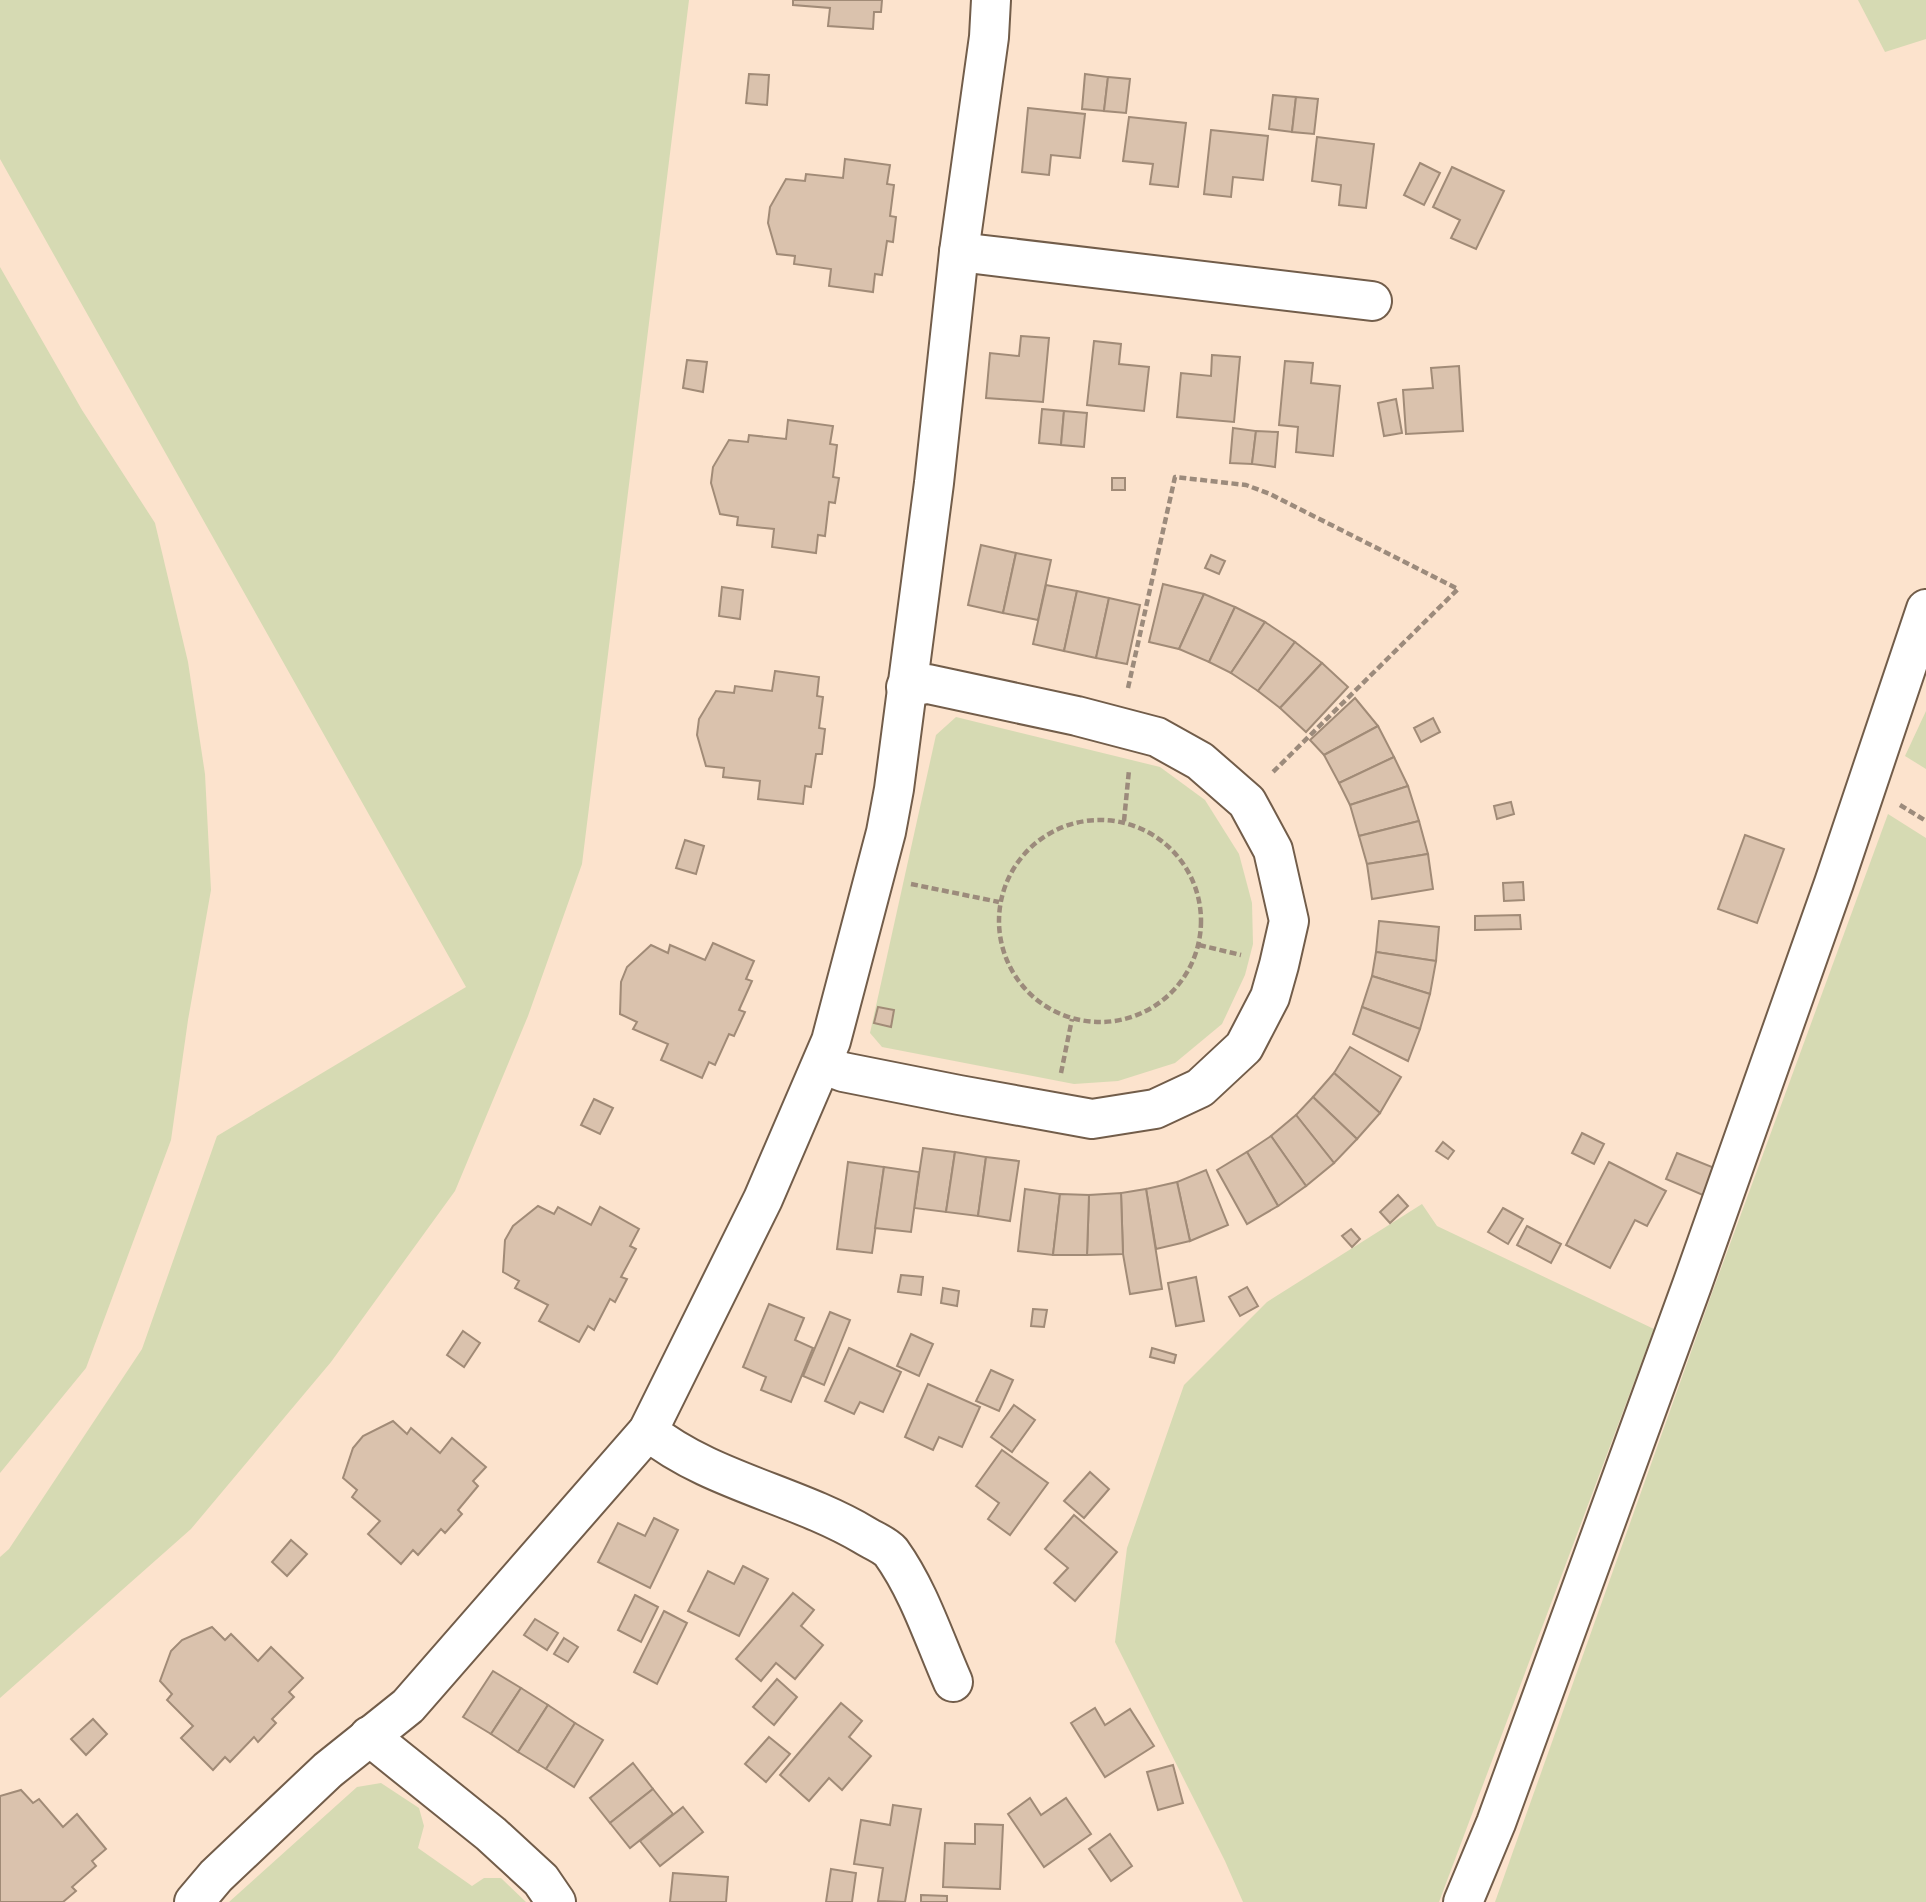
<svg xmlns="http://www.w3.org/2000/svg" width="1926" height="1902" font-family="Mulish,sans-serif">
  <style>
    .green { fill: #d6dab3 }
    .building { fill: #dac2ad; stroke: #a18b77; stroke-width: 2 }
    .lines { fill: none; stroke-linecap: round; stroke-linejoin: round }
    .minor-casing { stroke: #725d4a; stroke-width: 42 }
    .path { stroke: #9c8b7c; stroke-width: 4.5; stroke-dasharray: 7 3.5; stroke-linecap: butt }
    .minor { stroke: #fff; stroke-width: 38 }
  </style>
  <rect width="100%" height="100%" fill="#fce3cd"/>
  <g class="green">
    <polygon points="0,0 689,0 582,864 528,1016 455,1191 331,1362 191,1529 0,1698 0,1557 9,1549 142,1349 217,1136 466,987 0,159"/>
    <polygon points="1858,0 1926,0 1926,39 1885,52"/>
    <polygon points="0,267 82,410 155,523 188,662 205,774 211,890 188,1020 171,1140 86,1368 0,1473"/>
    <polygon points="1926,711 1926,769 1905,756"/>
    <polygon points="956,717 1160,767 1205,800 1239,854 1252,903 1253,944 1245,975 1222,1024 1175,1063 1118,1081 1074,1084 882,1047 870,1033 936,735"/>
    <polygon points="1888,814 1926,838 1926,1902 1495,1902 1712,1293"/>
    <polygon points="1422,1204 1437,1226 1654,1329 1439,1902 1243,1902 1225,1861 1115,1642 1127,1548 1184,1385 1267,1302"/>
    <polygon points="381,1783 419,1808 424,1826 418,1848 472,1886 484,1878 501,1878 526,1902 229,1902 357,1787"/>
  </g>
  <g class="building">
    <polygon points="793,0 882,0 881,12 874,12 873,29 828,26 830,8 793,5"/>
    <polygon points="749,74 769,75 767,105 746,103"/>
    <polygon points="1085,74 1108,77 1104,111 1082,109"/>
    <polygon points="1108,77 1130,79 1126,113 1104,111"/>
    <polygon points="1273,95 1296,97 1292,132 1269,129"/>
    <polygon points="1296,97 1318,99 1314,134 1292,132"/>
    <polygon points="1028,108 1085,114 1080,158 1051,155 1049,175 1022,172"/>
    <polygon points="1129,117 1186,123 1178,187 1150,184 1153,164 1123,161"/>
    <polygon points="1211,130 1268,136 1263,180 1233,177 1231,197 1204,194"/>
    <polygon points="1317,137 1374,144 1366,208 1339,205 1341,185 1312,181"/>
    <polygon points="845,159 890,165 887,184 894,185 890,216 896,217 893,242 887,241 882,275 875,274 873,292 829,286 831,269 794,264 795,256 777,254 768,223 770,207 786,179 805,181 806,174 843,178"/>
    <polygon points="1420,163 1440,173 1424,205 1404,195"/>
    <polygon points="1452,167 1504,191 1476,249 1451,238 1460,220 1433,207"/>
    <polygon points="1021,336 1049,338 1043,402 986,398 990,353 1019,356"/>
    <polygon points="1094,341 1121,344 1119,364 1149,367 1144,411 1087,405"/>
    <polygon points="1212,355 1240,357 1234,422 1177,417 1181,373 1211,376"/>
    <polygon points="687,360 707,362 703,392 683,388"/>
    <polygon points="1285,361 1313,363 1311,383 1340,386 1333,456 1296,452 1298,427 1279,425"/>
    <polygon points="1459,366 1463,431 1406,434 1403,390 1433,388 1431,368"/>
    <polygon points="1396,399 1402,433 1384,436 1378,403"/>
    <polygon points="1042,409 1064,411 1061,445 1039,443"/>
    <polygon points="1064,411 1087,413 1084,447 1061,445"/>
    <polygon points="788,420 833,426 830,444 837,445 833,477 839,478 835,503 829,502 825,536 818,535 816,553 772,547 774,529 737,525 738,517 720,514 711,483 713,467 729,440 748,442 749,435 786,439"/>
    <polygon points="1233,428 1256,431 1252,464 1230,463"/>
    <polygon points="1256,431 1278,432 1275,467 1252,464"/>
    <rect x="1112" y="478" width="13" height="12"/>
    <polygon points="981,545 1016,553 1003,613 968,605"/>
    <polygon points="1016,553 1051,560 1038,620 1003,613"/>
    <polygon points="1211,555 1225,561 1219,574 1205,568"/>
    <polygon points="1163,584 1204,594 1179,649 1149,642"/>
    <polygon points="1046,585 1077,591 1064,651 1033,644"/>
    <polygon points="722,587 743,590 740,619 719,616"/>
    <polygon points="1077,591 1109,598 1096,658 1064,651"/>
    <polygon points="1204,594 1235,607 1209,662 1179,649"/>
    <polygon points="1109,598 1140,605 1127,664 1096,658"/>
    <polygon points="1235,607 1265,622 1231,673 1209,662"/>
    <polygon points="1265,622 1295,642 1258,691 1231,673"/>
    <polygon points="1295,642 1322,663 1280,708 1258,691"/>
    <polygon points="1322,663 1348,687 1306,732 1280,708"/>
    <polygon points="775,671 819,677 817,696 823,697 819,728 825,729 822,754 816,754 811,787 805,786 803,804 758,799 760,781 723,777 724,768 706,766 697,735 699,719 716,691 734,693 735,686 772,691"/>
    <polygon points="1355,698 1378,726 1324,755 1310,740"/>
    <polygon points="1433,718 1440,732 1421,742 1414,728"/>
    <polygon points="1378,726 1394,757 1339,783 1324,755"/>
    <polygon points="1394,757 1408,786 1350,805 1339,783"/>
    <polygon points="1408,786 1419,821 1359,836 1350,805"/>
    <polygon points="1511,802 1514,814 1497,819 1494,806"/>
    <polygon points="1419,821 1428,854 1367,864 1359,836"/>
    <polygon points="1745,835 1784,849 1757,923 1718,909"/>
    <polygon points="685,840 704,846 696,874 676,868"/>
    <polygon points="1428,854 1433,889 1372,899 1367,864"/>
    <polygon points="1523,882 1524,900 1504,901 1503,883"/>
    <polygon points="1520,915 1521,929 1475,930 1475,916"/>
    <polygon points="1379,921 1439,927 1436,961 1376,952"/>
    <polygon points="713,943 754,961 746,979 752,981 739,1010 745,1012 734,1036 729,1034 715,1065 709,1062 702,1078 661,1060 668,1044 633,1029 637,1022 620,1014 621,982 627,967 651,945 668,953 670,945 705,960"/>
    <polygon points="1376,952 1436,961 1430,994 1372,976"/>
    <polygon points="1372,976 1430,994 1420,1029 1362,1007"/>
    <polygon points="878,1007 894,1010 891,1027 874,1023"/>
    <polygon points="1362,1007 1420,1029 1408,1061 1353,1034"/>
    <polygon points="1350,1047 1401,1077 1380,1113 1334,1073"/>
    <polygon points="1334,1073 1380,1113 1357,1139 1313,1097"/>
    <polygon points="1313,1097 1357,1139 1334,1163 1296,1115"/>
    <polygon points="594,1099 613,1108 600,1134 581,1125"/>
    <polygon points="1296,1115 1334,1163 1306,1186 1271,1136"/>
    <polygon points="1582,1133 1604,1144 1594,1164 1572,1153"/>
    <polygon points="1271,1136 1306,1186 1278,1206 1247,1152"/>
    <polygon points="1443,1142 1454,1151 1448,1159 1436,1151"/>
    <polygon points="923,1148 955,1152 946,1212 914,1208"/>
    <polygon points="955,1152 986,1157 978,1216 946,1212"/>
    <polygon points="1247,1152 1278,1206 1247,1224 1217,1170"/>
    <polygon points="1677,1153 1717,1169 1705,1196 1666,1179"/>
    <polygon points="986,1157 1019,1161 1010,1221 978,1216"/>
    <polygon points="848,1162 884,1167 872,1253 837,1249"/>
    <polygon points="1609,1162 1666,1191 1647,1226 1635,1220 1610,1268 1566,1245"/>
    <polygon points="884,1167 919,1172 911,1232 875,1228"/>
    <polygon points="1206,1170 1228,1225 1190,1241 1177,1182"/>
    <polygon points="1177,1182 1190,1241 1156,1249 1146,1189"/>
    <polygon points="1025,1189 1060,1194 1053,1255 1018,1251"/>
    <polygon points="1146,1189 1162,1289 1130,1294 1123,1254 1121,1193"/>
    <polygon points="1121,1193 1123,1254 1087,1255 1089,1195"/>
    <polygon points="1060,1194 1089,1195 1087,1255 1053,1255"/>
    <polygon points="1398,1195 1408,1206 1390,1223 1380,1212"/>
    <polygon points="538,1206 554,1214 558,1207 591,1225 600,1207 639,1229 630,1246 636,1249 621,1277 627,1279 615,1302 610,1299 594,1330 588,1326 579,1342 539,1321 548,1305 515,1288 519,1281 503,1272 505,1240 513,1226"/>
    <polygon points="1503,1208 1523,1219 1508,1244 1488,1232"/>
    <polygon points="1527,1226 1561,1244 1551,1263 1517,1245"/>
    <polygon points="1351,1229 1360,1239 1352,1247 1342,1236"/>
    <polygon points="901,1275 923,1277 921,1295 898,1292"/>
    <polygon points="1196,1277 1204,1321 1176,1326 1168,1283"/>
    <polygon points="1247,1287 1258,1306 1240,1316 1229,1297"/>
    <polygon points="943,1288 959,1291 957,1306 941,1303"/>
    <polygon points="769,1304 804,1318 795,1340 813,1348 791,1402 761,1390 766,1377 743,1367"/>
    <polygon points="1033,1309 1047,1310 1044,1327 1031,1326"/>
    <polygon points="830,1312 850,1320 824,1385 803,1376"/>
    <polygon points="463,1331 480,1343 464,1367 447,1355"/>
    <polygon points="911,1334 933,1344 919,1376 897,1366"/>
    <polygon points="849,1348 901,1372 883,1412 860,1402 854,1414 825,1401"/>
    <polygon points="1152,1348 1176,1355 1174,1363 1150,1357"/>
    <polygon points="991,1370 1013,1380 999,1411 976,1401"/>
    <polygon points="928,1384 980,1407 962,1447 939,1437 933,1450 905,1437"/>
    <polygon points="1014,1405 1035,1420 1012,1452 991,1437"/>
    <polygon points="393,1421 407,1434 411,1428 440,1453 452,1438 486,1467 473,1481 478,1486 458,1510 462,1514 445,1533 441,1529 418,1555 413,1550 401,1564 368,1534 380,1521 352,1497 357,1490 343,1478 353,1448 363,1436"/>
    <polygon points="1002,1450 1048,1483 1010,1535 988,1519 999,1503 976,1486"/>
    <polygon points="1090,1472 1109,1489 1084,1518 1064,1501"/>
    <polygon points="1074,1515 1117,1552 1075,1601 1054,1583 1068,1568 1045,1549"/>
    <polygon points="654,1518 678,1530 650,1588 598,1562 618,1523 645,1536"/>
    <polygon points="291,1540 307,1554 287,1576 272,1562"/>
    <polygon points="743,1566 768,1579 739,1636 688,1611 708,1571 734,1584"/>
    <polygon points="793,1593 814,1610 801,1626 823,1645 795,1679 776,1663 761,1681 736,1659"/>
    <polygon points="635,1595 658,1607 641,1642 618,1630"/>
    <polygon points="664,1611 687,1623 657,1684 634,1672"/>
    <polygon points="535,1619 558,1633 547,1650 524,1635"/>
    <polygon points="212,1627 225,1640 231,1634 258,1661 271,1647 303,1678 289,1692 294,1697 272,1719 276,1723 258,1742 254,1737 230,1762 225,1757 213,1770 181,1738 193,1726 167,1700 172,1694 160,1681 171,1651 182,1640"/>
    <polygon points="564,1638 578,1647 568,1662 554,1654"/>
    <polygon points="493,1671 521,1688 491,1734 463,1717"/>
    <polygon points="777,1679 797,1697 774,1725 753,1707"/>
    <polygon points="521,1688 548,1705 518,1752 491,1734"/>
    <polygon points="841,1703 862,1721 849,1737 871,1756 842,1790 829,1778 809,1801 780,1775"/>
    <polygon points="548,1705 575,1723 546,1769 518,1752"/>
    <polygon points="1095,1708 1105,1725 1130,1709 1154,1746 1105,1777 1071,1723"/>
    <polygon points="93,1719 107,1734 86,1755 71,1739"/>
    <polygon points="575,1723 603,1740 574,1787 546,1769"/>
    <polygon points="769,1737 790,1754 766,1782 745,1764"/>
    <polygon points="633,1763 653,1789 610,1823 590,1798"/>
    <polygon points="1173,1765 1183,1803 1158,1810 1147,1772"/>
    <polygon points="653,1789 673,1814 630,1848 610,1823"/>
    <polygon points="21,1790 33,1803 39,1799 63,1827 77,1814 106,1849 92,1861 96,1866 72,1887 76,1891 63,1902 0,1902 0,1796"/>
    <polygon points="1030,1798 1041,1815 1066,1798 1091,1834 1044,1867 1008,1814"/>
    <polygon points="893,1805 921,1809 905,1902 878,1901 883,1868 854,1864 861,1820 890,1825"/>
    <polygon points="683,1807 703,1832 660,1866 640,1841"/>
    <polygon points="975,1824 1003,1825 1000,1889 943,1887 945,1843 975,1844"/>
    <polygon points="1110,1834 1132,1866 1111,1881 1089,1849"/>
    <polygon points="831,1869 856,1873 852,1902 826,1902"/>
    <polygon points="673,1873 728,1877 726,1902 670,1902"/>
    <polygon points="921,1895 947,1896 947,1902 921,1902"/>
  </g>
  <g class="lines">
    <g class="minor-casing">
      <g id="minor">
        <polyline points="959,252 1372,301"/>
        <polyline points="822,1064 843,1072 959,1095 1092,1119 1155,1109 1200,1088 1244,1047 1270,997 1279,965 1289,921 1273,850 1247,802 1200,761 1157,737 1077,716 928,684 906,687"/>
        <path d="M648 1431C708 1480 797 1495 864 1535 872 1540 885 1545 891 1552 919 1591 934 1639 953 1682"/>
        <polyline points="369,1736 491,1834 541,1880 556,1902"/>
        <polyline points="194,1902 216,1876 328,1770 408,1706 648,1431 763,1199 831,1041 886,832 894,789 934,483 959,252 989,37 991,0"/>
        <polyline points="1463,1902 1496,1823 1692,1285 1834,883 1926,609"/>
      </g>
    </g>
    <g class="path">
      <polyline points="1128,688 1175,477 1246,485 1270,494 1458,589 1273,772"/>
      <polyline points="1900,805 1926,821"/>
      <circle cx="1100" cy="921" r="101"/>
      <polyline points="1124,821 1129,770"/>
      <polyline points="911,884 999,902"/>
      <polyline points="1199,945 1241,955"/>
      <polyline points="1061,1073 1072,1019"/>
    </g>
    <use href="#minor" class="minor"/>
  </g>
</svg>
